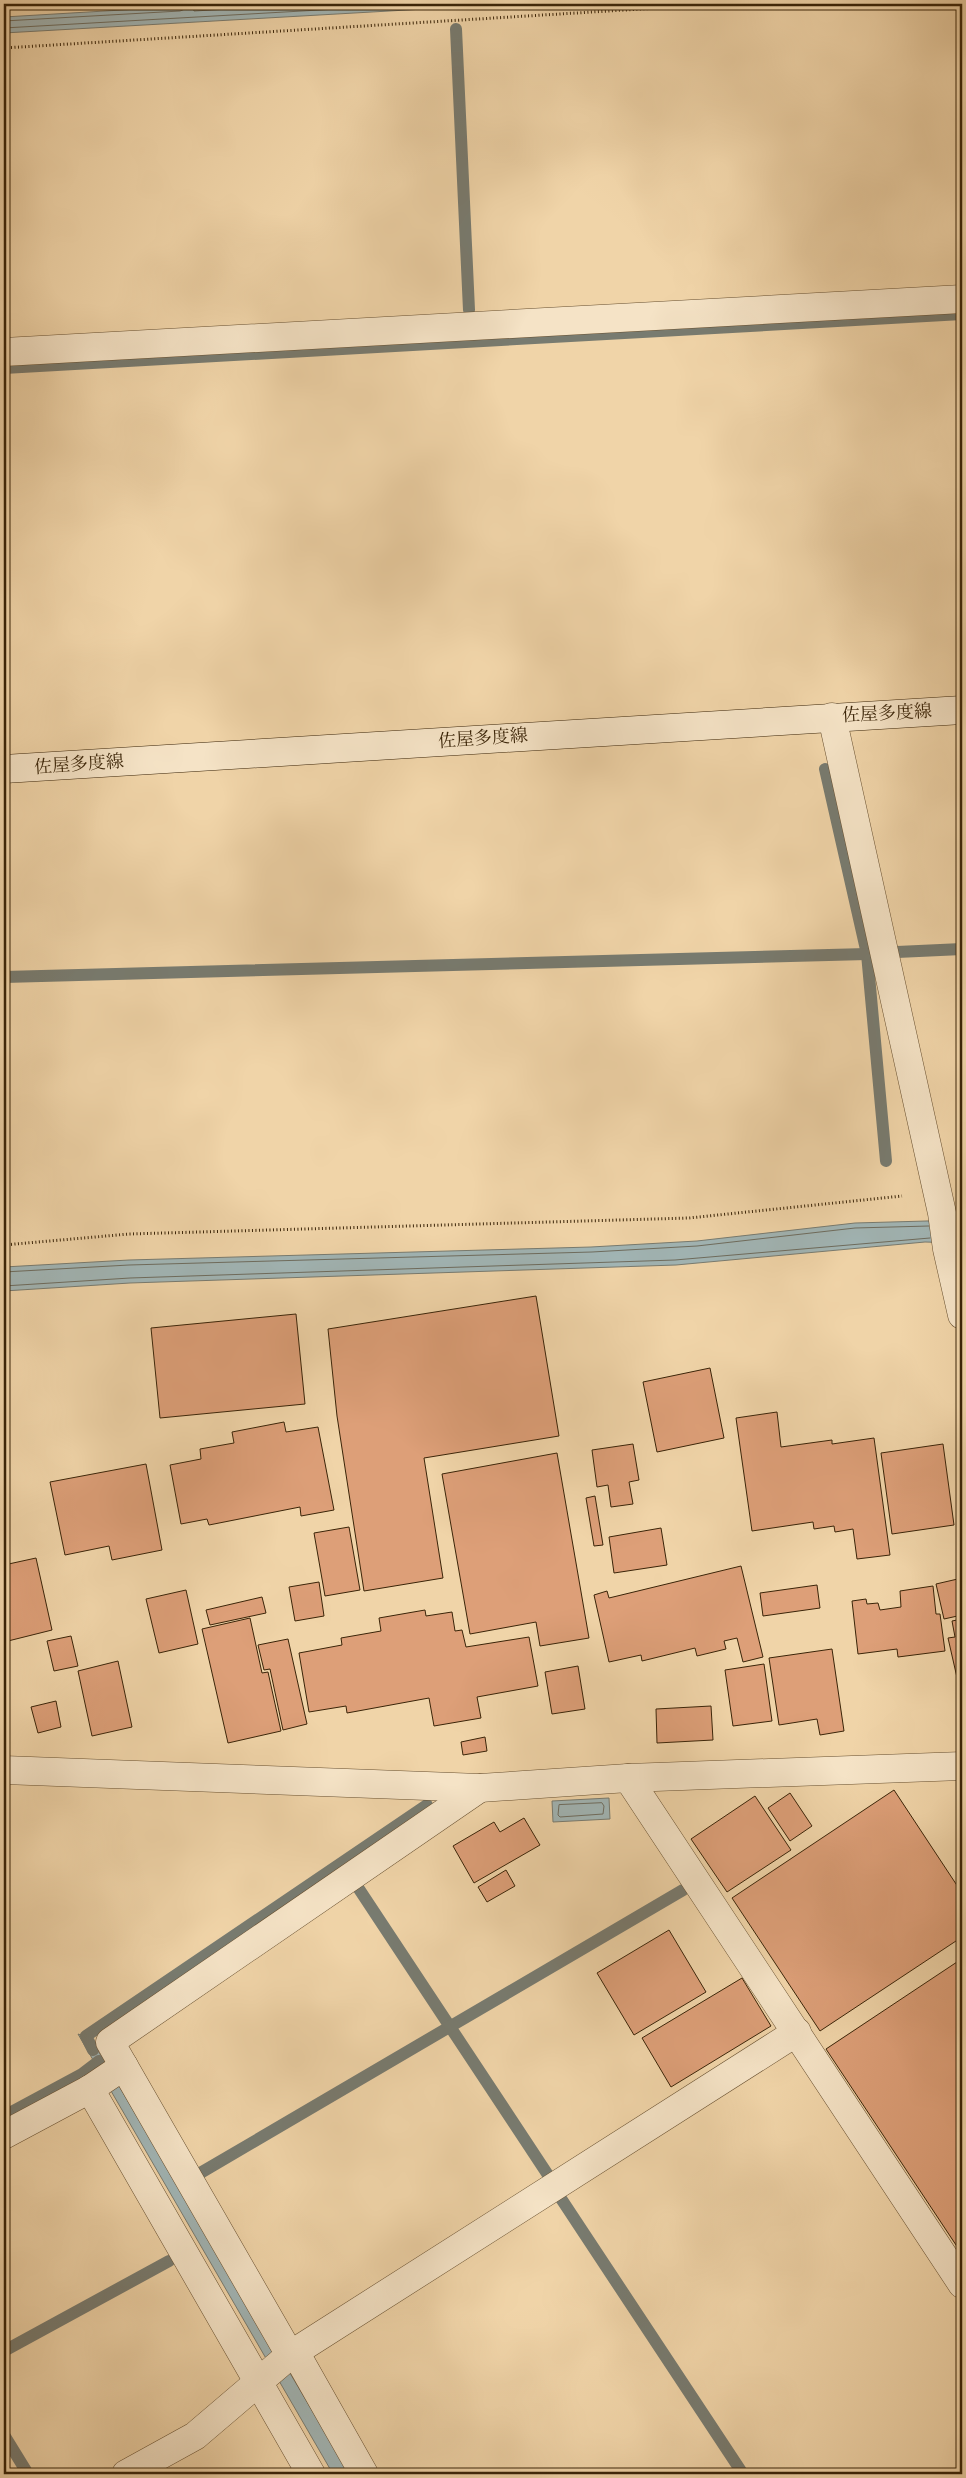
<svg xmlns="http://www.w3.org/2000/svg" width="966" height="2478" font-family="'Old Standard TT','Noto Serif JP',serif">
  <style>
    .water { fill: #a1b5b5; stroke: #787b70 }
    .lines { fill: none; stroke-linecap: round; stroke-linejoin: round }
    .shore { stroke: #6e6c5e; stroke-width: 1 }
    .stream { stroke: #787b70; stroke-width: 12 }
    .building { fill: #dd9f78; stroke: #3a2408 }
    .street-casing { stroke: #685030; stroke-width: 29 }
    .secondary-casing { stroke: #3a2408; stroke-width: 29 }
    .path { stroke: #3a2408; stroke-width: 3; stroke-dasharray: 1 2.5; stroke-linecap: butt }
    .street { stroke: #f5e3c6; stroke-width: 28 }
    .secondary { stroke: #f5e3c6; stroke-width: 28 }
    .labels { text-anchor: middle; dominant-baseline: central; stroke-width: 4; stroke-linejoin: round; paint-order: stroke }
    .street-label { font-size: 18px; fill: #3a2408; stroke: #f5e3c6 }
  </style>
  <rect width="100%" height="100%" fill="#f0d4a8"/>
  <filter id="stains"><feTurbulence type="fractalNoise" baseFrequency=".004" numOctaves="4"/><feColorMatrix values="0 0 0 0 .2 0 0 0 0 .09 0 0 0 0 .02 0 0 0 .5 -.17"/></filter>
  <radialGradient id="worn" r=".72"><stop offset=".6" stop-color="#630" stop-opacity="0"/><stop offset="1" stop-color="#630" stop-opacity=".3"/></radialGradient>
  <g class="water">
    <polygon points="223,4 512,4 4,33 4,17"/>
    <polygon points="962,1220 962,1243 925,1242 676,1265 130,1283 4,1291 4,1267 129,1260 591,1247 697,1241 855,1223"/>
    <polygon points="609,1798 610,1819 553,1822 552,1801"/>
    <polygon points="78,2034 91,2039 350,2474 333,2474"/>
  </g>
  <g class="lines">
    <g class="shore">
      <polyline points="192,4 194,11 315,4"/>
      <polyline points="4,21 180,11 185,9 186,4"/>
      <polyline points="4,28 425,4"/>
      <polyline points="4,1272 129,1265 592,1252 697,1246 855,1228 929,1226"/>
      <polyline points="4,1286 130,1278 675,1260 930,1238"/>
      <polygon points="602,1803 604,1806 603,1814 560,1817 558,1815 559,1805"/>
    </g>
    <g class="stream">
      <polyline points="456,29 469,310"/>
      <polyline points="4,368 962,314"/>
      <polyline points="825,769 867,954 886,1161"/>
      <polyline points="897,952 962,949"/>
      <polyline points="4,977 867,954"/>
      <polyline points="359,1889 550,2178"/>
      <polyline points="93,2050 86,2036 427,1805"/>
      <polyline points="4,2116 82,2074 99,2061"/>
      <polyline points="202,2172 683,1890"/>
      <polyline points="560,2197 743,2474"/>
      <polyline points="4,2351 169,2261"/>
      <polyline points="4,2435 28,2474"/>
    </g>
  </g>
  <g class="building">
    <polygon points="536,1296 559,1436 424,1458 443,1578 364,1591 337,1416 328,1329"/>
    <polygon points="296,1314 305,1404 160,1418 151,1328"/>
    <polygon points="710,1368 724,1438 657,1452 643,1382"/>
    <polygon points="777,1412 781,1447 832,1440 832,1444 874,1438 890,1555 857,1559 853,1529 835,1532 834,1526 814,1529 813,1522 752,1531 736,1418"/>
    <polygon points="284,1422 286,1432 318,1427 334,1510 301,1516 300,1507 209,1525 207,1519 181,1524 170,1465 201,1459 200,1449 234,1443 232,1432"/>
    <polygon points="633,1444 639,1480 629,1482 633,1504 611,1507 608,1485 597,1487 592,1450"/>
    <polygon points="943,1444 954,1525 892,1534 881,1453"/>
    <polygon points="557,1453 589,1638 540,1646 536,1622 470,1634 442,1474"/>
    <polygon points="146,1464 162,1550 112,1560 109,1546 65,1555 50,1482"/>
    <polygon points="595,1496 603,1545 594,1546 586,1498"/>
    <polygon points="349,1527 360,1590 325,1596 314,1533"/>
    <polygon points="661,1528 667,1565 614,1573 609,1537"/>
    <polygon points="36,1558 52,1630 4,1642 4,1565"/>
    <polygon points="741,1566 763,1657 743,1662 737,1638 724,1641 726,1649 697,1656 695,1648 642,1661 641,1655 609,1662 594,1595 607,1591 609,1598"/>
    <polygon points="962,1578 962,1615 944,1619 936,1584"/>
    <polygon points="319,1582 324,1616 295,1621 289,1587"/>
    <polygon points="817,1585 820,1608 763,1616 760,1593"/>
    <polygon points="933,1586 936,1614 940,1614 945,1651 898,1657 897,1649 858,1654 852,1601 866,1599 867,1604 878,1603 880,1610 901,1607 900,1591"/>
    <polygon points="186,1590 198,1644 159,1653 146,1599"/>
    <polygon points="262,1597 266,1613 210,1625 206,1610"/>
    <polygon points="425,1610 426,1616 452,1612 455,1631 462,1630 466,1647 529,1637 538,1686 477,1697 481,1718 434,1726 429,1698 347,1713 346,1706 309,1712 299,1653 342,1645 341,1638 381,1631 379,1618"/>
    <polygon points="250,1618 262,1673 268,1672 281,1731 228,1743 202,1629"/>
    <polygon points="962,1619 962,1681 958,1682 948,1638 955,1637 952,1621"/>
    <polygon points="71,1636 78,1666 54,1671 47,1641"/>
    <polygon points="288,1639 307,1724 283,1730 270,1669 264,1670 258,1645"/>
    <polygon points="832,1649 844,1731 820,1735 817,1719 779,1725 769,1658"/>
    <polygon points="118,1661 132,1727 92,1736 78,1671"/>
    <polygon points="764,1664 772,1721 733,1726 725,1670"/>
    <polygon points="578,1666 585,1709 552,1714 545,1672"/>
    <polygon points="56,1701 61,1727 38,1733 31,1707"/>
    <polygon points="711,1706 713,1740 657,1743 656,1709"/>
    <polygon points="485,1737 487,1751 463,1755 461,1742"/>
    <polygon points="894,1790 962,1893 962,1937 820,2031 732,1898"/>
    <polygon points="790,1793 812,1826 790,1841 768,1808"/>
    <polygon points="755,1796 791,1850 727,1892 691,1839"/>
    <polygon points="524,1818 540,1845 474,1883 453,1846 494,1822 500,1832"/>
    <polygon points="506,1870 515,1886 487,1902 478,1887"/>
    <polygon points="669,1930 706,1992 634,2035 597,1973"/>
    <polygon points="960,1960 962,1963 962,2254 826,2049"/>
    <polygon points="742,1978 771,2026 671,2087 642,2038"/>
  </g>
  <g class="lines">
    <g class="street-casing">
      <g id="street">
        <polyline points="4,352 962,299"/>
        <polyline points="832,717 942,1213 947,1249 962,1315"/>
        <polyline points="4,1770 480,1788 628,1778 962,1766"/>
        <polyline points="628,1778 962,2284"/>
        <polyline points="90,2089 311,2474"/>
        <polyline points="4,2135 90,2089 124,2066"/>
        <polyline points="295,2352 364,2474"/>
        <polyline points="290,2355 110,2042 480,1788"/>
        <polyline points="126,2474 195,2436 290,2355 797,2032"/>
      </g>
    </g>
    <g class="secondary-casing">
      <polyline id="secondary" points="4,769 962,710"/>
    </g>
    <g class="path">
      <polyline points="4,48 723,4"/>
      <polyline points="4,1245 129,1234 689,1218 902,1196"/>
    </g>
    <use href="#street" class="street"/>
    <use href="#secondary" class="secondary"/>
  </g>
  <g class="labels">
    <g class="street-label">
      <text transform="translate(887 714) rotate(-3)">佐屋多度線</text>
      <text transform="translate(483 739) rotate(-4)">佐屋多度線</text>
      <text transform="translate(79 765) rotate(-4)">佐屋多度線</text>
    </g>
  </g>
  <rect width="966" height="2478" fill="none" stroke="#f0d4a8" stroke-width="20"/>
  <rect x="5" y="5" width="956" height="2468" fill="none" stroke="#3a2408" stroke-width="2.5"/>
  <rect x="10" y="10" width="946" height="2458" fill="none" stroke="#3a2408"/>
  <rect width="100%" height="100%" filter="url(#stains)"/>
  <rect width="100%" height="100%" fill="url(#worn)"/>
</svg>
